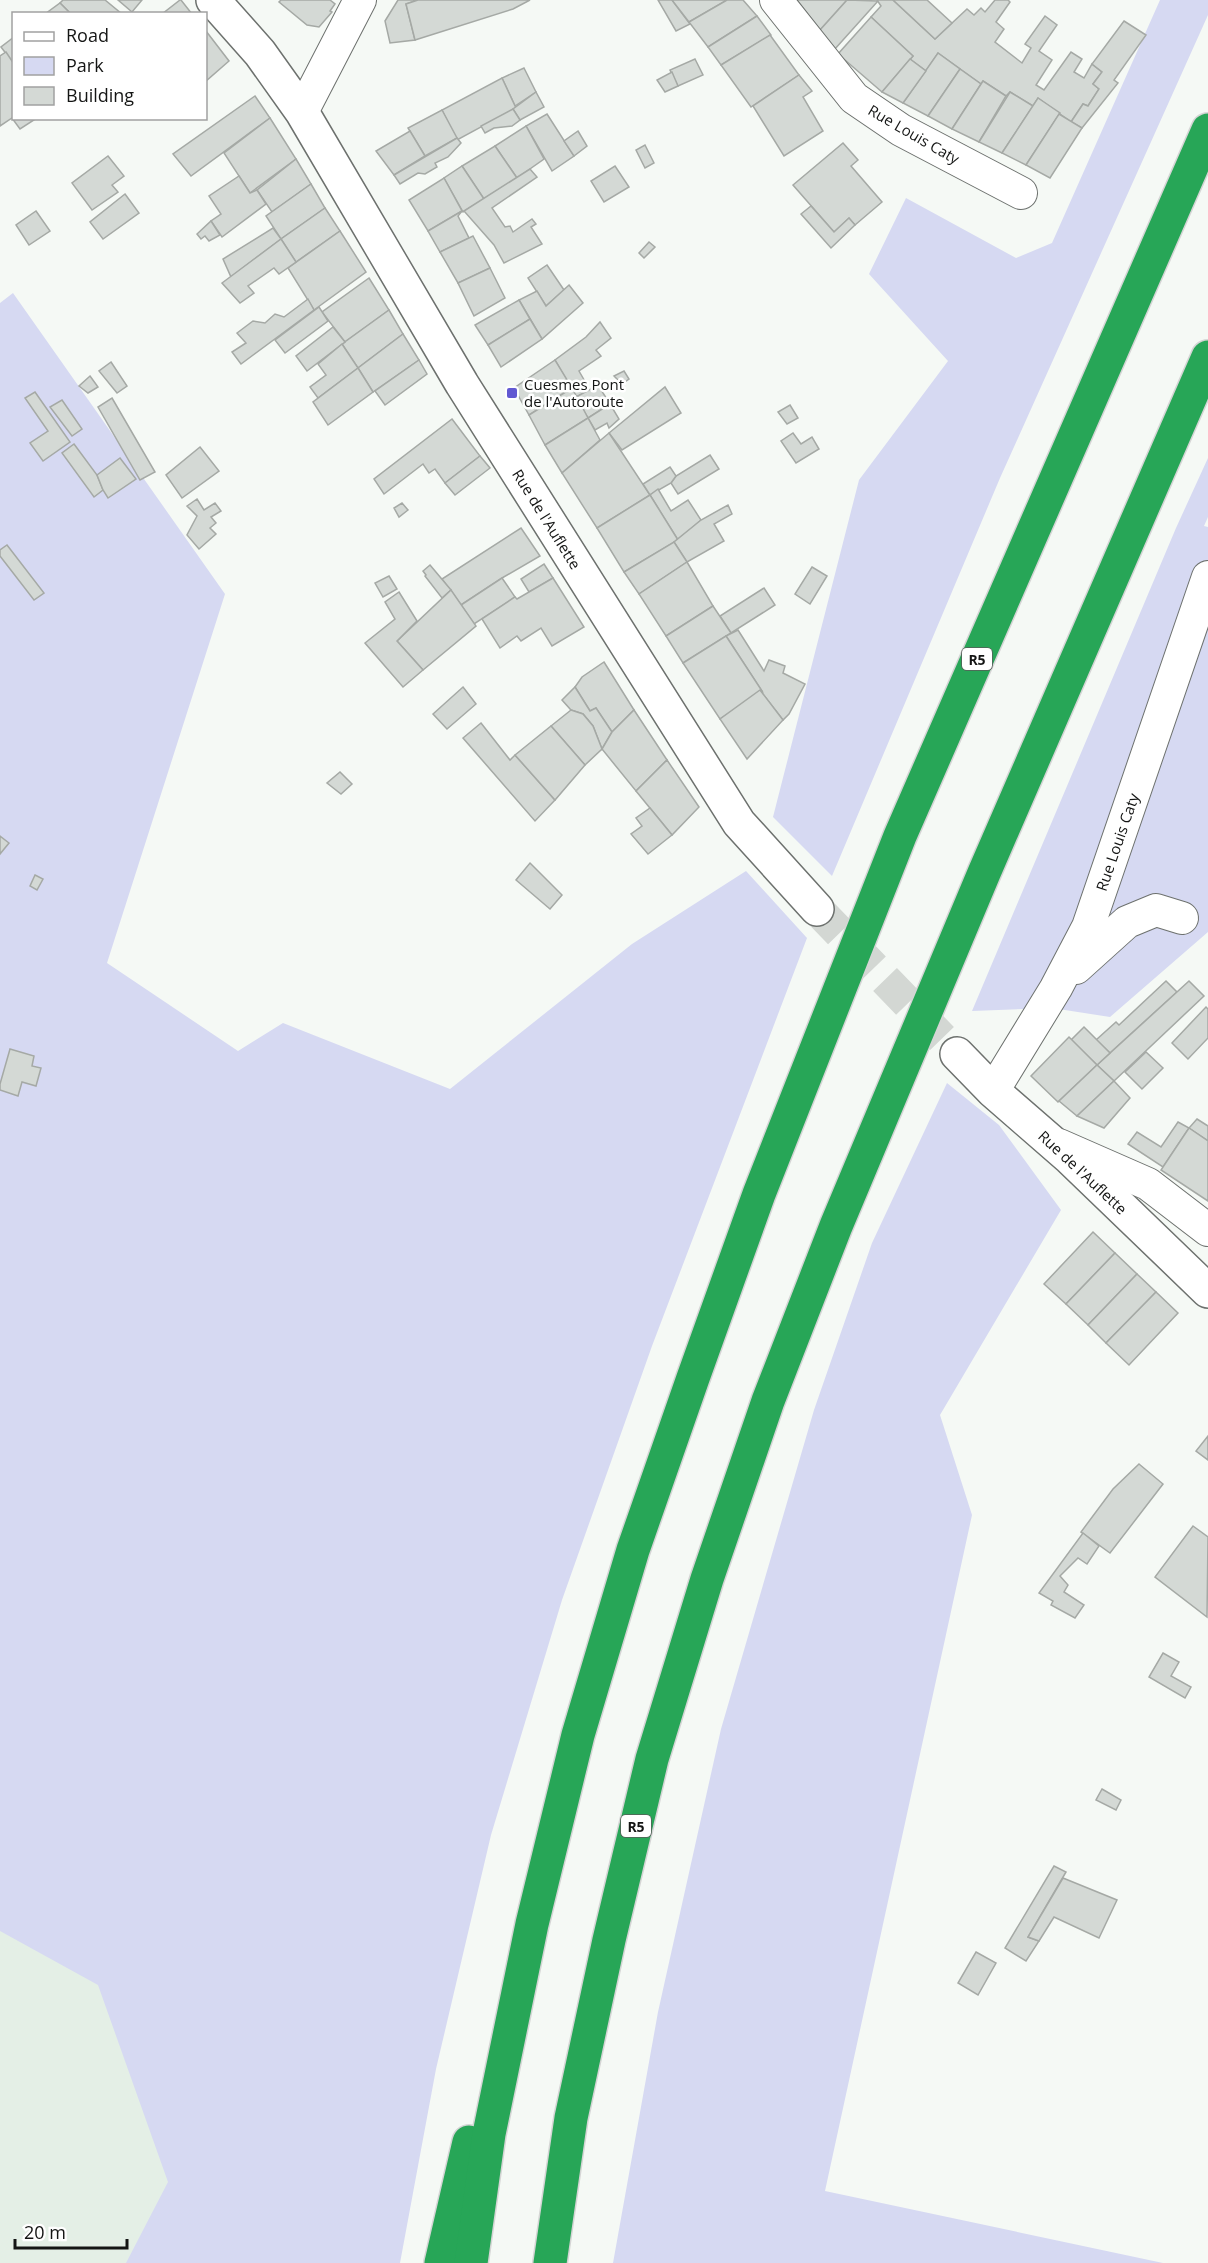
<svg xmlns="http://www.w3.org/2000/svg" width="1208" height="2263" font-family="'Open Sans',sans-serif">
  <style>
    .built { fill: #e4efe6 }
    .green { fill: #d6d9f2 }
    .building { fill: #d4d9d5; stroke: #a5a9a5; stroke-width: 1.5 }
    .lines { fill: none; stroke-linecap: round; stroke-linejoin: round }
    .tertiary-tunnel { stroke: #d3d7d3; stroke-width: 33; stroke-dasharray: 33 16; stroke-linecap: butt }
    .minor-casing { stroke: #6d716e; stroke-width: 34 }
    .tertiary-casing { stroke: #6d716e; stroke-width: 36 }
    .motorway-casing { stroke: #d5d5d5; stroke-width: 36 }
    .minor { stroke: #fff; stroke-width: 32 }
    .tertiary { stroke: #fff; stroke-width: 33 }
    .motorway { stroke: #27a657; stroke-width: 33 }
    .poi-dot { fill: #6259d2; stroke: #fff; stroke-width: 2 }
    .labels { text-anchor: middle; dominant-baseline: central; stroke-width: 5; stroke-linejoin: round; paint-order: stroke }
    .shield { fill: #fff; stroke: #5a5b5a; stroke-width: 1.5 }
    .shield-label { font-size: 14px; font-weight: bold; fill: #141514 }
    .street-label { font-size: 15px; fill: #141514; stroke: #fff }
    .poi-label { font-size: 15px; fill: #141514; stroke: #fff; text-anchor: start }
  </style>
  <rect width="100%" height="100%" fill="#f5f9f5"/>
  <polygon class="built" points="0,1558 400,2263 0,2263"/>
  <g class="green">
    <polygon points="1160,0 1208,0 1208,15 1000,478 832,876 773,817 859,480 948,361 869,274 906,198 1016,258 1052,243"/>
    <polygon points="13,293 225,594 107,963 238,1051 283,1023 450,1089 632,944 746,871 807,938 652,1346 562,1600 491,1835 436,2069 400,2263 126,2263 168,2182 98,1985 0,1931 0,303"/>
    <polygon points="1208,458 1208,517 1204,526 1208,527 1208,932 1110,1017 1052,1008 972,1011 1176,528"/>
    <polygon points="947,1083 999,1125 1061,1210 940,1415 972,1515 825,2191 1163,2263 613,2263 658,2012 721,1729 814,1410 872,1243"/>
  </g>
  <g class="building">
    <polygon points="63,0 105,0 122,14 71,14 60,3"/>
    <polygon points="118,0 142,0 132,12"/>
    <polygon points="181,0 192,14 162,14 180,0"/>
    <polygon points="281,0 330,0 335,4 330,11 332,12 319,27 307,25 279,2"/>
    <polygon points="398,0 418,0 406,4 415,40 390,43 385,21"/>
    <polygon points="418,0 530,0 513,9 415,40 406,4"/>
    <polygon points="658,0 672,0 690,24 676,31"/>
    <polygon points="672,0 727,0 689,22"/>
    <polygon points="727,0 743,0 757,16 708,47 689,22"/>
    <polygon points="797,0 847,0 820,30"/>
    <polygon points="847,0 878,1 834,50 820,30"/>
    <polygon points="877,0 893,0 935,39 967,9 974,15 981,8 985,12 995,0 1008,0 1010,2 996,22 1004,29 995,42 1022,63 1031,48 1025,44 1045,16 1057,25 1039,51 1052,60 1036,85 1044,90 1071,52 1082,59 1074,72 1084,78 1092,64 1102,72 1093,84 1099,89 1088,106 1083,104 1071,122 1038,98 1033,106 1010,92 1006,96 983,81 981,84 938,53 926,71 910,59 913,56 871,17 881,6"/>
    <polygon points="893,0 927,0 952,23 935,39"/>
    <polygon points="60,3 71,14 45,14"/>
    <polygon points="757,16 771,35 721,65 708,47"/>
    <polygon points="871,17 913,56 882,92 838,54"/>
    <polygon points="1124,21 1146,35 1114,80 1118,83 1082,128 1071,122 1083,104 1088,106 1099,89 1093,84 1102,72 1092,64"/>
    <polygon points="206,31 229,61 206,81"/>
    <polygon points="770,35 799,75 751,107 721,65"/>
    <polygon points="14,37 14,64 1,47"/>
    <polygon points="6,52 14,64 14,118 37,118 20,129 12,118 0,126 0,56"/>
    <polygon points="938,53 960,69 928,116 903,103"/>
    <polygon points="695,59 703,75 678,86 670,70"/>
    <polygon points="910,59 926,71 903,103 882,92"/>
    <polygon points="524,68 536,92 515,106 502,78"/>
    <polygon points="960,69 981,84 952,129 928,116"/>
    <polygon points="672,72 678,86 665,92 657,80"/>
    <polygon points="799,75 812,91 803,97 823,131 784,156 753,106"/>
    <polygon points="502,78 516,108 457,140 442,110"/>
    <polygon points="983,81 1006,96 979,142 952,129"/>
    <polygon points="536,92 544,107 520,120 513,109"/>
    <polygon points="1010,92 1033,106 1002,153 979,142"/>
    <polygon points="255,96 270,118 191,176 173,154"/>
    <polygon points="1038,98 1060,113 1026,165 1002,153"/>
    <polygon points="513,109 520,120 512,126 494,128 485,133 481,126"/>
    <polygon points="442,110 457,138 425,156 408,128"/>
    <polygon points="547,114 574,156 552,171 526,126"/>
    <polygon points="1059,114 1082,128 1050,178 1026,165"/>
    <polygon points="270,118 296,159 250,193 224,153"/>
    <polygon points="526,126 544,159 517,178 495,146"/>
    <polygon points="410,131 425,156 394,175 376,151"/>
    <polygon points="578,131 587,146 574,156 564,141"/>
    <polygon points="457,138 461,143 448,157 435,163 437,167 425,174 418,173 400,184 394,175"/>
    <polygon points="843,143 858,160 851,166 882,202 855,225 849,218 834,232 793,185"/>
    <polygon points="645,145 654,163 645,168 636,150"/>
    <polygon points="495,146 517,178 484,199 462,166"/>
    <polygon points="108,156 124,176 112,185 118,192 92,210 72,183"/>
    <polygon points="296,159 311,184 272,212 257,190"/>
    <polygon points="462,166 484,199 463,212 444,178"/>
    <polygon points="615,166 629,187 604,202 591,181"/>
    <polygon points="530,169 537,177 492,208 505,227 510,226 513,232 532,219 536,224 531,227 542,244 504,263 494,245 464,211"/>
    <polygon points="239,176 250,193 257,190 266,204 222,237 211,221 221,214 209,196"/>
    <polygon points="444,178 462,211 428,231 409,200"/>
    <polygon points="311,184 325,208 281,239 266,216"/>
    <polygon points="125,194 139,213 103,239 90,222"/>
    <polygon points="811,206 834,232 849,218 855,225 831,248 801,214"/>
    <polygon points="325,208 340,231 296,262 281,239"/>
    <polygon points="36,211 50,231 29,245 16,225"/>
    <polygon points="462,211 458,216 469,238 440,252 428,231"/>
    <polygon points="211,221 220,235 209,241 205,236 201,239 197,234"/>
    <polygon points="273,228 281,239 231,277 223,259"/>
    <polygon points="340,231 366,272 314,310 288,268"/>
    <polygon points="473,236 490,268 458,283 440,252"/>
    <polygon points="281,239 296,262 279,274 274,268 248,286 254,293 240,303 222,283"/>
    <polygon points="649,242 655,247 644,258 639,253"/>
    <polygon points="547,265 564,290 546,306 528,278"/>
    <polygon points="490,268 505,298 474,316 458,283"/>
    <polygon points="369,278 389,310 345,342 322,312"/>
    <polygon points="569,285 583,303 542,339 519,300 537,291 546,306"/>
    <polygon points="308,299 314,310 241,364 232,352 246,343 237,333 253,321 265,323 275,314 284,317"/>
    <polygon points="519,300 530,319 488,345 475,325"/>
    <polygon points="319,307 328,321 285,353 275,340"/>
    <polygon points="389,310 403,334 358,368 342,344"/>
    <polygon points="530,319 542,339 501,367 488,345"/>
    <polygon points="600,322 611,338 596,350 601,356 579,371 587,385 581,389 584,393 576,397 555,360 586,337"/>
    <polygon points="333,327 345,342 307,371 296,356"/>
    <polygon points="403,334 419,360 373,392 358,368"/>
    <polygon points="342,344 358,368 318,398 310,387 326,375 318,364"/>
    <polygon points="419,360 427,374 385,405 375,391"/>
    <polygon points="555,360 572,388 529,415 514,388"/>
    <polygon points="111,362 127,386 117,393 99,371"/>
    <polygon points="358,368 373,392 328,425 313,402"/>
    <polygon points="624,371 629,379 622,384 614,376"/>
    <polygon points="90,376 98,387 88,393 79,386"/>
    <polygon points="598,385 610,404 588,418 576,397"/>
    <polygon points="665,387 681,413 622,450 609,433"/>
    <polygon points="572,388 588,418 545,445 529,415"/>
    <polygon points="35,392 70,442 43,461 30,443 48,431 25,398"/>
    <polygon points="112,398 155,472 140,480 98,407"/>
    <polygon points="62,400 82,429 72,436 50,407"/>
    <polygon points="610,404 619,419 609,428 607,423 595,430 588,418"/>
    <polygon points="790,405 798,418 787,424 778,412"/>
    <polygon points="588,418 600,440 562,473 545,445"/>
    <polygon points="452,419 480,456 445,483 435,469 429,473 423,464 384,494 374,479"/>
    <polygon points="609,433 650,495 597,528 562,473"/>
    <polygon points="793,433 801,444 812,437 819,449 796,463 781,441"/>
    <polygon points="74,444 97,475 103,490 94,497 62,453"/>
    <polygon points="200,447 219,471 182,498 166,475"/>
    <polygon points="710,455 719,469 678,494 671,483 676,476"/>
    <polygon points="480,456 490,468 455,495 445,483"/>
    <polygon points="120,458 136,479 108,498 103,490 97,475"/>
    <polygon points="670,467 676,476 671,483 650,495 643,484"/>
    <polygon points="658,489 671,511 688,500 701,520 678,540 650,495"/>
    <polygon points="650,495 678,540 624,572 597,528"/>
    <polygon points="197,499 204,510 215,503 221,511 211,517 216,523 210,528 216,534 199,549 187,535 197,516 187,506"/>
    <polygon points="402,503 408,510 399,517 394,508"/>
    <polygon points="728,505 732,514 714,524 724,541 687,562 674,542 701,520"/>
    <polygon points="521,528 540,556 502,578 461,605 442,579"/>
    <polygon points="674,542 687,562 639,594 624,572"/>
    <polygon points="7,545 44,593 34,600 0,556 0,550"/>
    <polygon points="687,562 713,606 666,636 639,594"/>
    <polygon points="544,564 553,578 529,592 521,579"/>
    <polygon points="430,565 451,590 442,598 425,576 426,575 423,571"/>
    <polygon points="812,567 827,576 810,604 795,594"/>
    <polygon points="389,576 397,589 383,597 375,583"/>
    <polygon points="502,578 515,597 474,624 461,605"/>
    <polygon points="553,578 584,627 552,646 541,628 521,641 517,636 500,648 482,619 515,597 517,599"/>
    <polygon points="764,588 775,605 731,633 720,616"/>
    <polygon points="451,590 476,626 423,670 397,641"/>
    <polygon points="399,592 417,621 397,641 423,670 403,687 365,643 395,619 385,602"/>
    <polygon points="713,606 731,633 683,663 666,636"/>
    <polygon points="738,630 764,671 769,660 785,666 783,673 805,684 789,714 783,720 760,690 762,691 726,636"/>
    <polygon points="726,636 762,691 720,719 683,663"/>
    <polygon points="604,662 634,710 612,732 596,708 590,711 575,687 582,677"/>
    <polygon points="463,687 476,704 447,729 433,714"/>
    <polygon points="575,687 590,711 596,708 612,732 602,749 593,726 583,714 571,710 562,700"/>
    <polygon points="760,690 783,720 747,759 720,719"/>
    <polygon points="571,710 583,714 593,726 602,749 585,765 551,726"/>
    <polygon points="634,710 667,760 636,791 602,749 612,732"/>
    <polygon points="481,723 510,760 515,755 555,800 535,821 463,738"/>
    <polygon points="551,726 585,765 555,800 515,755"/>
    <polygon points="667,760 699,807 672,835 636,791"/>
    <polygon points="340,772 352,784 341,794 327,783"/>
    <polygon points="650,808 672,835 648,854 631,834 642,826 636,818"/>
    <polygon points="0,836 9,843 0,854"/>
    <polygon points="530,863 562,895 550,909 516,880"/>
    <polygon points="35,875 43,879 37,890 30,886"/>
    <polygon points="1166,981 1177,992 1110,1053 1096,1040 1116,1022 1119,1025"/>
    <polygon points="1189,981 1204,996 1114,1081 1097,1065"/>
    <polygon points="1206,1007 1208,1009 1208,1038 1188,1059 1172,1043"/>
    <polygon points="1084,1027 1110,1053 1097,1065 1071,1040"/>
    <polygon points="1069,1037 1097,1065 1058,1102 1031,1076"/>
    <polygon points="10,1049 34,1056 32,1066 41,1068 36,1086 22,1082 18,1096 0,1090 0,1084"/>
    <polygon points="1146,1052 1163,1068 1142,1089 1125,1072"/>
    <polygon points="1097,1065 1114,1081 1077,1116 1059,1101"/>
    <polygon points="1114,1081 1130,1098 1104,1128 1077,1116"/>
    <polygon points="1197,1119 1208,1126 1208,1141 1189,1128"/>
    <polygon points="1178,1122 1189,1128 1163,1167 1128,1144 1137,1132 1161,1147"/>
    <polygon points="1189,1128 1208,1141 1208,1201 1161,1170"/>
    <polygon points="1093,1232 1115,1253 1066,1304 1044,1284"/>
    <polygon points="1115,1253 1137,1274 1088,1325 1066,1304"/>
    <polygon points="1137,1274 1156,1292 1106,1343 1088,1325"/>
    <polygon points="1156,1292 1178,1313 1129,1365 1106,1343"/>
    <polygon points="1208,1436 1208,1460 1196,1451"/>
    <polygon points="1139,1464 1163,1484 1110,1553 1081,1532 1113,1489"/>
    <polygon points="1193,1526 1208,1537 1207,1617 1155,1577"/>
    <polygon points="1083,1533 1099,1546 1087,1564 1078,1558 1060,1576 1068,1585 1064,1592 1084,1605 1075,1618 1051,1605 1053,1601 1039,1593"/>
    <polygon points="1163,1653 1179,1662 1171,1676 1191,1687 1185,1698 1149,1677"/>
    <polygon points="1102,1789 1121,1800 1116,1810 1096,1800"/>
    <polygon points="1054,1866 1066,1872 1028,1937 1039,1941 1026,1961 1005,1948"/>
    <polygon points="1063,1878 1117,1900 1099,1938 1054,1917 1039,1941 1028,1937"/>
    <polygon points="976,1952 996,1963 978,1995 958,1983"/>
  </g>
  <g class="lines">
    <polyline class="tertiary-tunnel" points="817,909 957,1054"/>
    <g class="minor-casing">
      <g id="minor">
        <polyline points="776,0 854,98 901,130 1021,193"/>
        <polyline points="302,112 360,0"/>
        <polyline points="1076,968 1127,922 1156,910 1182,918"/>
        <polyline points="993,1091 1056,988 1088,927 1208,577"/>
        <polyline points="1059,1145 1148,1184 1208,1230"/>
      </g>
    </g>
    <g class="tertiary-casing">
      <g id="tertiary">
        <polyline points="213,0 260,53 302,112 462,384 739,823 817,909"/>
        <polyline points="957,1054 993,1091 1070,1158 1208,1291"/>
      </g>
    </g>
    <g class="motorway-casing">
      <g id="motorway">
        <polyline points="441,2263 469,2142"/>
        <polyline points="471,2263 489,2134 532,1924 578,1735 633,1550 693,1378 759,1194 900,836 1208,130"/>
        <polyline points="550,2263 571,2118 609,1940 652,1759 707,1579 768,1401 836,1226 984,873 1208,357"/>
      </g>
    </g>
    <use href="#minor" class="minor"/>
    <use href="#tertiary" class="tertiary"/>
    <use href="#motorway" class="motorway"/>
  </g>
  <rect class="poi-dot" x="506" y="387" width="12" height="12" rx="3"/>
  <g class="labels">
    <g class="shield">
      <rect x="962" y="648" width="30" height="22" rx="4.5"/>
      <rect x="621" y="1815" width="30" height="22" rx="4.5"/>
    </g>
    <g class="shield-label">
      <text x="977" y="659">R5</text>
      <text x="636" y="1826">R5</text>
    </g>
    <g class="street-label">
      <text transform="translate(914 134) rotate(30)">Rue Louis Caty</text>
      <text transform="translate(547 519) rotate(58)">Rue de l'Auflette</text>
      <text transform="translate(1117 842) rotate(-71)">Rue Louis Caty</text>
      <text transform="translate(1083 1172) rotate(43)">Rue de l'Auflette</text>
    </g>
    <g class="poi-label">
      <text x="524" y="384">Cuesmes Pont<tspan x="524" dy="17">de l'Autoroute</tspan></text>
    </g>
  </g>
  <rect x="12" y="12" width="195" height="108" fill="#ffffff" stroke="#a1a1a1" stroke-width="1.5"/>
  <rect x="24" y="32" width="30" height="9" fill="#ffffff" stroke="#a1a1a1" stroke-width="1.5"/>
  <text x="66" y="42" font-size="18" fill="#141514">Road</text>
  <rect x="24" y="57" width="30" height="18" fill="#d6d9f2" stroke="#a1a1a1" stroke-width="1.5"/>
  <text x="66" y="72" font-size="18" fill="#141514">Park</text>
  <rect x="24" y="87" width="30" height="18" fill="#d4d9d5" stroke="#a1a1a1" stroke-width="1.5"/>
  <text x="66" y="102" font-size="18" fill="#141514">Building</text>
  <path d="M15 2239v9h112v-9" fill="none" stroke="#141514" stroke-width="3"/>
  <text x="24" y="2239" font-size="18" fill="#141514" stroke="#ffffff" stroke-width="4.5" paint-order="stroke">20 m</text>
</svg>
